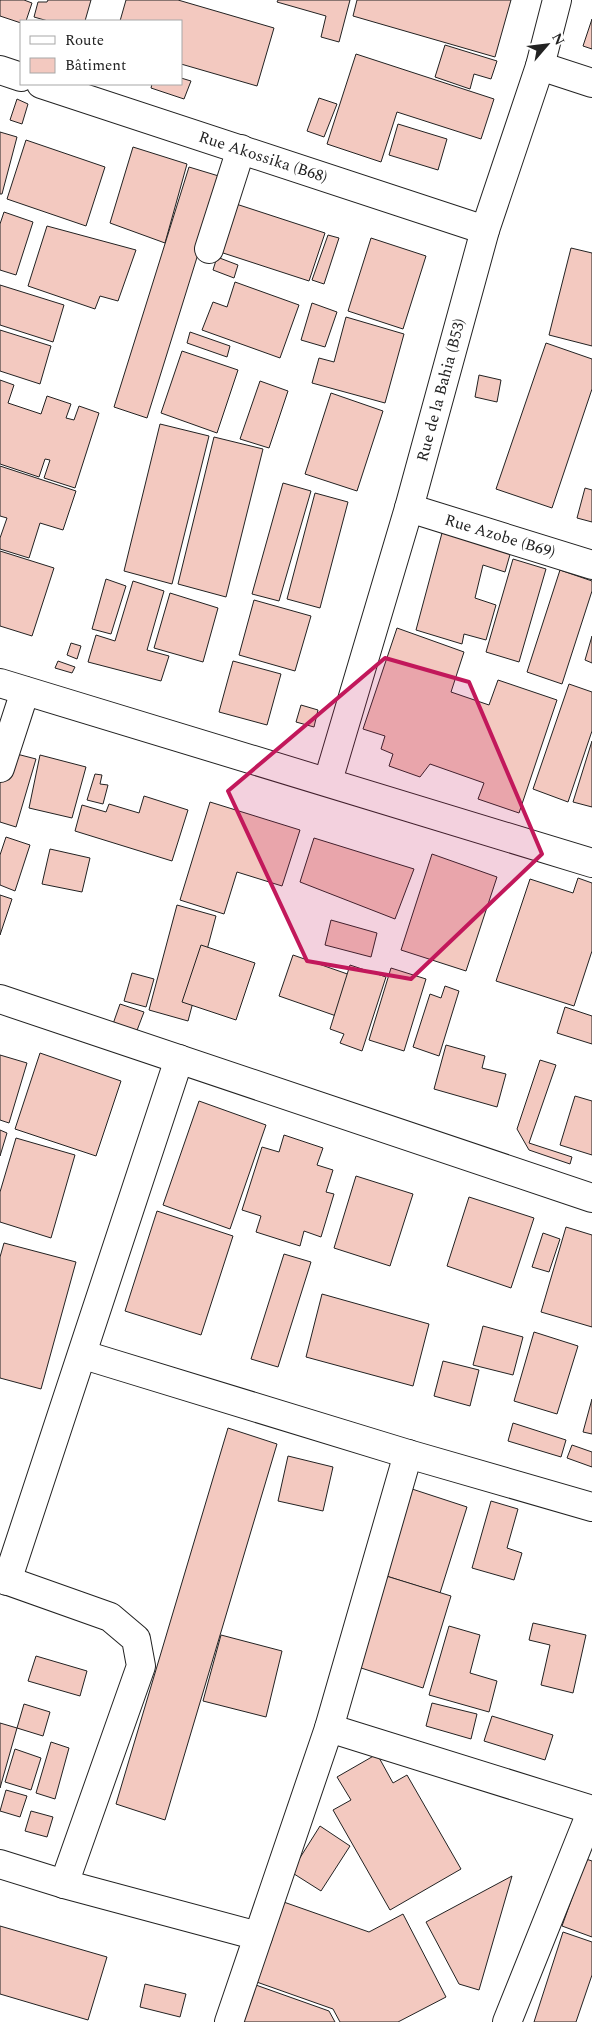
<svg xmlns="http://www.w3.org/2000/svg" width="592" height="2022" font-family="Spectral,serif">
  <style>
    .building { fill: #f3c9c0; stroke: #222 }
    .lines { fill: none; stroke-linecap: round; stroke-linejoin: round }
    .street-casing { stroke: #222; stroke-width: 30 }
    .street { stroke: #fff; stroke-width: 28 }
    .marked { fill: #c2185b; fill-opacity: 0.2; stroke: #c2185b; stroke-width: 4; stroke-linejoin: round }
    .labels { text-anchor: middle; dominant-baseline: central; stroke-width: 4; stroke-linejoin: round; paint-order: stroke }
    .street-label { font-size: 16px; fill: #222; stroke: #fff }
  </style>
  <rect width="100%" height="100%" fill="#fff"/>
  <g class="building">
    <polygon points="0,0 24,0 32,3 26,21 21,21 21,23 0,16"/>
    <polygon points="48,0 91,0 85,21 48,21 34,17 38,2 47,2"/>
    <polygon points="126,0 178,0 274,28 257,86 181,64 181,21 120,21"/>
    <polygon points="278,0 350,0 339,42 321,37 326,16 277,2"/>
    <polygon points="357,0 511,0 495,57 353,16"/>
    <polygon points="592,19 592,49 583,46"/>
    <polygon points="445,45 497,61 491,79 474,74 470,89 435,77"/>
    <polygon points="356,54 494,99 481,139 397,112 381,162 327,144"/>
    <polygon points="181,78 191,81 184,99 151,88 152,84 181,84"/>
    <polygon points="319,98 337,104 324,137 307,131"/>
    <polygon points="17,99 28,104 22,124 10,120"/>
    <polygon points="398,124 447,139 438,170 389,155"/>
    <polygon points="0,132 17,137 2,194 0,194"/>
    <polygon points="26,140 105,167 86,226 7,199"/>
    <polygon points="133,147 187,164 165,243 110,223"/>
    <polygon points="189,167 222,177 147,418 114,407"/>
    <polygon points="233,203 325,233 309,281 217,251"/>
    <polygon points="4,212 33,222 16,275 0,270 0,224"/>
    <polygon points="47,226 136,250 118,301 100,296 95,309 28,286"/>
    <polygon points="328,235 339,238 324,284 312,280"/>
    <polygon points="371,238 426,256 403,329 348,311"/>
    <polygon points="571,248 592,253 592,346 549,335"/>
    <polygon points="217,257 238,265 234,278 213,270"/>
    <polygon points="235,282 299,305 280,358 202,330 213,302 227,307"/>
    <polygon points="0,285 64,305 53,342 0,325"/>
    <polygon points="312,303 337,312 325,347 301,340"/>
    <polygon points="346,317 404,334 385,403 312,383 319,358 334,362"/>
    <polygon points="0,330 51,346 40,384 0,371"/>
    <polygon points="190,332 230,346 227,357 187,343"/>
    <polygon points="546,343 592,359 592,389 552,508 496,489"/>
    <polygon points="182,351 238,370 217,433 161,413"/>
    <polygon points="479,375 501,380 497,402 475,397"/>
    <polygon points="0,380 14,385 8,403 41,414 47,396 71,404 66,418 74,420 79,406 99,413 75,488 44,478 50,460 45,459 39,477 0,464"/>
    <polygon points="260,381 288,391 269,448 240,439"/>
    <polygon points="331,393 383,411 357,491 305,474"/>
    <polygon points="160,424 209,436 172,584 124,571"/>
    <polygon points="214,437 263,449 226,597 178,584"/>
    <polygon points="0,466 76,491 63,530 40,523 29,558 0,549 0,538 7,518 0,516"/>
    <polygon points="283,483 311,491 279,601 252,594"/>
    <polygon points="585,488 592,490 592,522 577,518"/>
    <polygon points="315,493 348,502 320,608 287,599"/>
    <polygon points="442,533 511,551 505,572 483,565 475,598 496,605 486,640 464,634 462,644 416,630"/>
    <polygon points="0,551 54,568 32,636 0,626"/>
    <polygon points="513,559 546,569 519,662 486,652"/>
    <polygon points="560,570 592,581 592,591 562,684 527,672"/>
    <polygon points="106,579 126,586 111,634 92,629"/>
    <polygon points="133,581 164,591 147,650 169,656 161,681 88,662 96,635 115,641"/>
    <polygon points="170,593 218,608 203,662 154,648"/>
    <polygon points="254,600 311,616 295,671 239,655"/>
    <polygon points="397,628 464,652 451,692 489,705 498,680 557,700 519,813 478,799 484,783 430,764 420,777 389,766 393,754 381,749 385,736 363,729"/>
    <polygon points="592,636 592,663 585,660"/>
    <polygon points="71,643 81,646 77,659 67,655"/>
    <polygon points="58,661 75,667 72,673 55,668"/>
    <polygon points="233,661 281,674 267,725 219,712"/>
    <polygon points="569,684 592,692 592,731 568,802 533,789"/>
    <polygon points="301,705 318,710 314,727 296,722"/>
    <polygon points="592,741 592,807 573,802"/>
    <polygon points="9,752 36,759 16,827 0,822 0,782"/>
    <polygon points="40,755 86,767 72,818 29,808"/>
    <polygon points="95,774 102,775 100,784 108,785 103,804 87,800"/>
    <polygon points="144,796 188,810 172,861 75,831 82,805 106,812 109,804 139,813"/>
    <polygon points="210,802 300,830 282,886 237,872 224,914 180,900"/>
    <polygon points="6,837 30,845 15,891 0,885 0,855"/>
    <polygon points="314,838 414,869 395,919 300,882"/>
    <polygon points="50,849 90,858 82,892 42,884"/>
    <polygon points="432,854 497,877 466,971 401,950"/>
    <polygon points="578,878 592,883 592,951 574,1006 496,981 530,879 573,893"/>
    <polygon points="0,895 12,899 0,935"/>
    <polygon points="177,905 216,916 188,1021 149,1010"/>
    <polygon points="331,920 377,933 371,957 325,945"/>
    <polygon points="201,945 255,963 236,1020 182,1002"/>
    <polygon points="293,955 356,977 342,1018 279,996"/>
    <polygon points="350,965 386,977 362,1051 340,1043 344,1034 330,1029"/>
    <polygon points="391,968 426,979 404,1051 369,1040"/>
    <polygon points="132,973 154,979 146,1007 124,1001"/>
    <polygon points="445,986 459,991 439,1056 413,1047 430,994 441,998"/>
    <polygon points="120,1004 144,1012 136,1033 113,1024"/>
    <polygon points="565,1007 592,1016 592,1044 557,1033"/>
    <polygon points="446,1045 485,1056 482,1068 506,1074 497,1107 434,1089"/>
    <polygon points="40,1053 121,1081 96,1156 15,1129"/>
    <polygon points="0,1055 27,1063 9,1123 0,1120"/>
    <polygon points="540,1060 556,1065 529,1143 572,1157 570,1164 529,1150 517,1129"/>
    <polygon points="575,1096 592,1101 592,1155 560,1145"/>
    <polygon points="199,1101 266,1125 230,1229 163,1205"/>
    <polygon points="0,1130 7,1133 0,1156"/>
    <polygon points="284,1135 323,1148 317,1165 333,1170 326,1192 334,1194 321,1237 304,1231 300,1246 256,1232 261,1216 242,1210 262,1147 279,1152"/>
    <polygon points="16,1138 75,1155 51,1238 0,1222 0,1192"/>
    <polygon points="356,1176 413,1194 390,1266 334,1248"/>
    <polygon points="469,1197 534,1218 511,1288 447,1266"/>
    <polygon points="157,1211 233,1236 201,1335 125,1311"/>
    <polygon points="566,1227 592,1235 592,1327 541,1312"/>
    <polygon points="543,1233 560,1239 549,1272 532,1267"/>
    <polygon points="4,1243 76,1262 41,1389 0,1378 0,1257"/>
    <polygon points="284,1254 311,1262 278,1367 251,1359"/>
    <polygon points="322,1294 429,1324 413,1386 306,1357"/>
    <polygon points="483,1326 523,1337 513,1375 473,1365"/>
    <polygon points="534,1332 578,1346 557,1414 514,1401"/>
    <polygon points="443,1361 479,1370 470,1406 434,1396"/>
    <polygon points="592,1399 592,1434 583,1432"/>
    <polygon points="513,1423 566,1440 561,1457 508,1441"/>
    <polygon points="228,1428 277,1444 165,1820 116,1804"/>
    <polygon points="572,1445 592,1452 592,1467 567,1458"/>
    <polygon points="288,1456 333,1467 323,1511 278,1501"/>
    <polygon points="409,1488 467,1507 440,1593 383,1575"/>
    <polygon points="491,1501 518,1509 507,1548 522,1553 514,1580 472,1568"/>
    <polygon points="383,1575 451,1596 423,1688 355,1666"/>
    <polygon points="533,1623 586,1635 573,1693 541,1685 550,1645 529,1640"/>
    <polygon points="449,1626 480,1635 470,1673 497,1681 489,1712 429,1695"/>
    <polygon points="221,1635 282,1651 266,1717 203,1701"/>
    <polygon points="36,1656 87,1671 80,1696 28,1681"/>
    <polygon points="432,1703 477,1714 471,1739 426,1726"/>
    <polygon points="24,1704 50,1712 43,1736 17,1728"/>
    <polygon points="492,1716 553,1735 545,1760 484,1741"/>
    <polygon points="0,1723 17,1728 0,1788"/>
    <polygon points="51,1742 69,1748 55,1799 36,1793"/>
    <polygon points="15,1749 41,1758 31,1790 5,1782"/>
    <polygon points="377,1754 393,1783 407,1775 461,1869 390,1910 333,1810 351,1800 337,1777"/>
    <polygon points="6,1790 27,1796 20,1817 0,1811"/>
    <polygon points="31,1811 53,1817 47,1837 25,1831"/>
    <polygon points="320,1826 350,1846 321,1891 291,1872"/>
    <polygon points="586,1859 592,1861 592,1937 562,1926"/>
    <polygon points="512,1876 479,1990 459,1984 426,1922"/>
    <polygon points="278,1900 369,1932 403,1914 446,1997 398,2022 340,2022 333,2009 251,1980"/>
    <polygon points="0,1926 107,1957 88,2020 0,1994"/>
    <polygon points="563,1932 592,1942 592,1975 576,2022 534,2022"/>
    <polygon points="145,1984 186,1994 180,2017 140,2007"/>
    <polygon points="253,1984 329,2011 335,2022 240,2022"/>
  </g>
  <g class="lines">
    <g class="street-casing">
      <g id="street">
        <polyline points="540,66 592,83"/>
        <polyline points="0,70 21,77"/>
        <polyline points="41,84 485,230"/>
        <polyline points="209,249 241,149"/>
        <polyline points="409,508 592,565"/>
        <polyline points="0,683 592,863"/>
        <polyline points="0,768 25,691"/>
        <polyline points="328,781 409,508 485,230 540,66 557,0"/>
        <polyline points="0,999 592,1198"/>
        <polyline points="84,1355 408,1454 592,1507"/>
        <polyline points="0,1578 110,1617 136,1639 141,1666 64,1884"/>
        <polyline points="7,1581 179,1059"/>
        <polyline points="329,1728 592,1810"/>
        <polyline points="0,1864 64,1884 258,1936"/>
        <polyline points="229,2022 329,1728 408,1454"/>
        <polyline points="507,2022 592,1810"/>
      </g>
    </g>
    <use href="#street" class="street"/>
  </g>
  <path class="marked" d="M385 658 469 682 542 854 411 979 307 961 228 791Z"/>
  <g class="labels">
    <g class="street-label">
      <text transform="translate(263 157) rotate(18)">Rue Akossika (B68)</text>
      <text transform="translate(441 390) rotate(-75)">Rue de la Bahia (B53)</text>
      <text transform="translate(500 536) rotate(17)">Rue Azobe (B69)</text>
    </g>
  </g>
  <rect x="20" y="20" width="162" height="65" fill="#ffffff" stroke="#a7a7a7"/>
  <rect x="30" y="36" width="25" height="8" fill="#ffffff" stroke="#a7a7a7"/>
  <text x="65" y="45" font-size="15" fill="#222222">Route</text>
  <rect x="30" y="58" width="25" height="15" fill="#f3c9c0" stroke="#a7a7a7"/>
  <text x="65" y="70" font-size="15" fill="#222222">Bâtiment</text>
  <g transform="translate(547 45) rotate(62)" stroke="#ffffff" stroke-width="4" paint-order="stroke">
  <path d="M0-4L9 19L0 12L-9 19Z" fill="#222222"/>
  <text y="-8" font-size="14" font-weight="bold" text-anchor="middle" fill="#222222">N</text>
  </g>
</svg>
